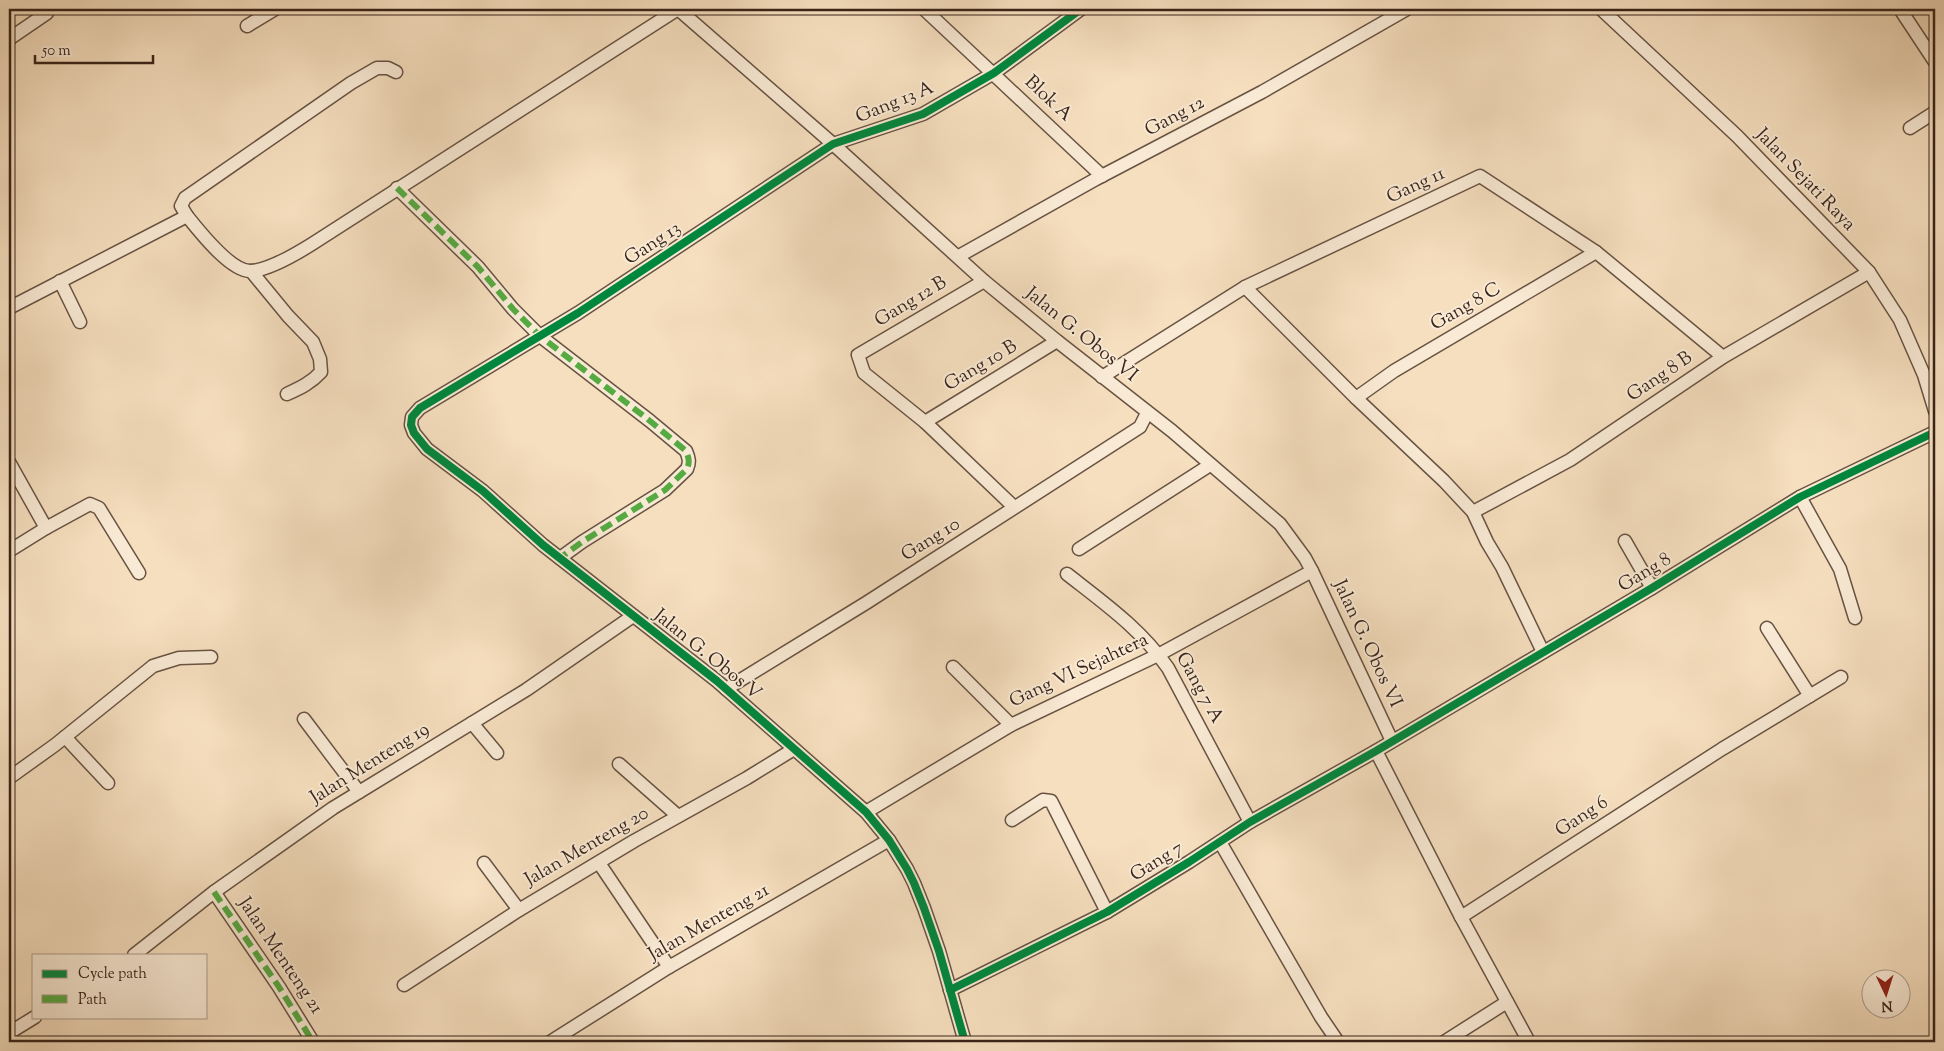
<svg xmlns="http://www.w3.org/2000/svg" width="1944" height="1051" font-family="'Sorts Mill Goudy',serif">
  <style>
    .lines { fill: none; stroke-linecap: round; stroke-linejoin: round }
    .minor-casing { stroke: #685343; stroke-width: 15 }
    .minor { stroke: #f9ead5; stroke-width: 12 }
    .quiet { stroke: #55aa42; stroke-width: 6; stroke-dasharray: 12 6; stroke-linecap: butt }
    .cycleway-casing { stroke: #f9ead5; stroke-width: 11 }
    .cycleway { stroke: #00873e; stroke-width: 8 }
    .labels { text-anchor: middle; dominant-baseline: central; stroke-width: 4; stroke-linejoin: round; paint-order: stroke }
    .street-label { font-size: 19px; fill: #39241a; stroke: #f9ead5 }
  </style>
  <rect width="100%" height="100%" fill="#f6dfbf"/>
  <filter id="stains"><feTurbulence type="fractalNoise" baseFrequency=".004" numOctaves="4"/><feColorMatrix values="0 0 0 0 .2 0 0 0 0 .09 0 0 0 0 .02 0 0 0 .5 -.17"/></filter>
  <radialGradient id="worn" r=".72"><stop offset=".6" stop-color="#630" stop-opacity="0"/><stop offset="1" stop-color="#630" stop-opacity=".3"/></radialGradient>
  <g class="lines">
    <g class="minor-casing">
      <g id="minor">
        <polyline points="678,9 833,144 984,281 1057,341 1172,431 1280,524 1305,558 1312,571 1392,741"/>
        <polyline points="924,9 1102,176"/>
        <polyline points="1601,9 1737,136 1869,272 1900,320 1924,375 1935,411"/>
        <polyline points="1900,9 1935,62"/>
        <polyline points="247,26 275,9"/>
        <polyline points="9,39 47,13"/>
        <polyline points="1910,128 1935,112"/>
        <path d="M397 188 478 267 513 309 540 336 650 421 686 451C689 458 690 462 687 469L665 490 582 542 560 558"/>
        <polyline points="187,216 181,206 185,198 351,83 377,68 388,68 396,72"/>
        <polyline points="959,256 1096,179 1262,92 1407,9"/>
        <path d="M251 271 288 316 313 342 320 359 321 372C311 383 300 388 287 394"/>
        <polyline points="60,281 80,322"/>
        <polyline points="984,281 858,355 864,373 925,422 1014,507"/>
        <polyline points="1245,287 1356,398 1444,481 1473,512 1487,542 1502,567 1543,652"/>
        <path d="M9 308 187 216C199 231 231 272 251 271 269 270 296 254 312 244L678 9"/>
        <polyline points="1102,377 1245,287 1480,176 1596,252 1723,357"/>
        <polyline points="1356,398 1394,371 1596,252"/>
        <polyline points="925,422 1057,341"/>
        <polyline points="9,462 46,528"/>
        <polyline points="1800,497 1840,569 1855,618"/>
        <polyline points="1473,512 1570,460 1723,357 1869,272"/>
        <polyline points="1625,541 1652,588"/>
        <polyline points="1079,549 1210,465"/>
        <polyline points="9,551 46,528 90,504 99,508 139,573"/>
        <path d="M1067 574C1104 603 1141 629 1168 668L1250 822"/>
        <polyline points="1767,628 1810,696"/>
        <polyline points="953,667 1011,725"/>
        <polyline points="726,689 866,603 1140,427 1147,413"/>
        <polyline points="304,719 359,792"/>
        <polyline points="472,723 497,753"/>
        <polyline points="65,737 108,783"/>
        <polyline points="1376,751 1461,917 1529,1042"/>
        <polyline points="619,764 678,816"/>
        <polyline points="9,778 55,745 153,666 179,658 211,657"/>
        <polyline points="866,812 1011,725 1158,655 1312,571"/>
        <polyline points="1012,820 1043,800 1051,801 1107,912"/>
        <polyline points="1220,842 1321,1017 1338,1042"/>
        <polyline points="484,863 519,910"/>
        <polyline points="599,863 669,967"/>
        <polyline points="214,892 279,987 313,1042"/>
        <polyline points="1461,917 1722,749 1841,677"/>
        <polyline points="134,955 214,892 333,808 526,690 633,616"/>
        <polyline points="404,985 519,910 634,841 747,778 794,749"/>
        <polyline points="950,990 1107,912 1189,862 1250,822 1376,751 1652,588 1800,497 1935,432"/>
        <polyline points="9,1033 35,1017"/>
        <polyline points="550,1042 669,967 889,840"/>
        <polyline points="965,1042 939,951 924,908 914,883 907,869 889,840 866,812 717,681 543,545 483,491 427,449 414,433 411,425 412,417 420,408 578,313 833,144 923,114 994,73 1081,9"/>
        <polyline points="1444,1042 1507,1002"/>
      </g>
    </g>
    <use href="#minor" class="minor"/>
    <g class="quiet">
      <path d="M397 188 478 267 513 309 540 336 650 421 686 451C689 458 690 462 687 469L665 490 582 542 560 558"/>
      <polyline points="214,892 279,987 313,1042"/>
    </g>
    <g class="cycleway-casing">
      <g id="cycleway">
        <polyline points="950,990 1107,912 1189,862 1250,822 1376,751 1652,588 1800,497 1935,432"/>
        <polyline points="965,1042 939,951 924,908 914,883 907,869 889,840 866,812 717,681 543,545 483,491 427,449 414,433 411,425 412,417 420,408 578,313 833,144 923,114 994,73 1081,9"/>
      </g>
    </g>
    <use href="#cycleway" class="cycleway"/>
  </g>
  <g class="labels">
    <g class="street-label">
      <text transform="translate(1048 99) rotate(43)">Blok A</text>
      <text transform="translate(895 103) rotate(-22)">Gang 13 A</text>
      <text transform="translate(1175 117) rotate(-28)">Gang 12</text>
      <text transform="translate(1805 180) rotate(46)">Jalan Sejati Raya</text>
      <text transform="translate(1416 186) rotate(-25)">Gang 11</text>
      <text transform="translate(653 244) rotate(-33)">Gang 13</text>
      <text transform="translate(911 302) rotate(-31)">Gang 12 B</text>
      <text transform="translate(1466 307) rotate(-30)">Gang 8 C</text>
      <text transform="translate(1081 335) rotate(39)">Jalan G. Obos VI</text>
      <text transform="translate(981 366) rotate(-31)">Gang 10 B</text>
      <text transform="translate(1660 377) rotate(-34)">Gang 8 B</text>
      <text transform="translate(931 540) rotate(-32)">Gang 10</text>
      <text transform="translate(1645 573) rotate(-31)">Gang 8</text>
      <text transform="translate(1367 644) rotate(65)">Jalan G. Obos VI</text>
      <text transform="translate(707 655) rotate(39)">Jalan G. Obos V</text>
      <text transform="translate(1079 671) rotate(-25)">Gang VI Sejahtera</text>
      <text transform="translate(1199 688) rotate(61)">Gang 7 A</text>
      <text transform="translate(370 764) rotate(-32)">Jalan Menteng 19</text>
      <text transform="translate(1582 817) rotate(-33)">Gang 6</text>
      <text transform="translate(587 847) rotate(-30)">Jalan Menteng 20</text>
      <text transform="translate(1157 862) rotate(-32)">Gang 7</text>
      <text transform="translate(709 923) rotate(-30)">Jalan Menteng 21</text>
      <text transform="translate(280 956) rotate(56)">Jalan Menteng 21</text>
    </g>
  </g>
  <rect width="1944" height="1051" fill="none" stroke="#f6dfbf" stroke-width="30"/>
  <rect x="10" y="10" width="1924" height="1031" fill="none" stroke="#39241a" stroke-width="2.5"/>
  <rect x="15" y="15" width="1914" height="1021" fill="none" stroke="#39241a"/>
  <rect x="32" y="954" width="175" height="65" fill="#f9ead5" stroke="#ac9b8a"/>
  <rect x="42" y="970" width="25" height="8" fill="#00873e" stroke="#ac9b8a"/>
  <text x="78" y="978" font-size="15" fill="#39241a">Cycle path</text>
  <rect x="42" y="995" width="25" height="8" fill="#55aa42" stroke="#ac9b8a"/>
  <text x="78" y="1004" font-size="15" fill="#39241a">Path</text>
  <g transform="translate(1886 994) rotate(176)"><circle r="24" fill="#f9ead5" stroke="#ac9b8a"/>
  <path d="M0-4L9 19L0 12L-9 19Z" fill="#8f2418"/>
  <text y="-8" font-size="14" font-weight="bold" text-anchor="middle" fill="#39241a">N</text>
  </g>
  <path d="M35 55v8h118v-8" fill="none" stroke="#39241a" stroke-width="2.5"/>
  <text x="42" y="55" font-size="15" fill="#39241a" stroke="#f9ead5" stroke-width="4" paint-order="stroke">50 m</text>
  <rect width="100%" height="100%" filter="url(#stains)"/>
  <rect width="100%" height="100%" fill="url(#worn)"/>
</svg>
